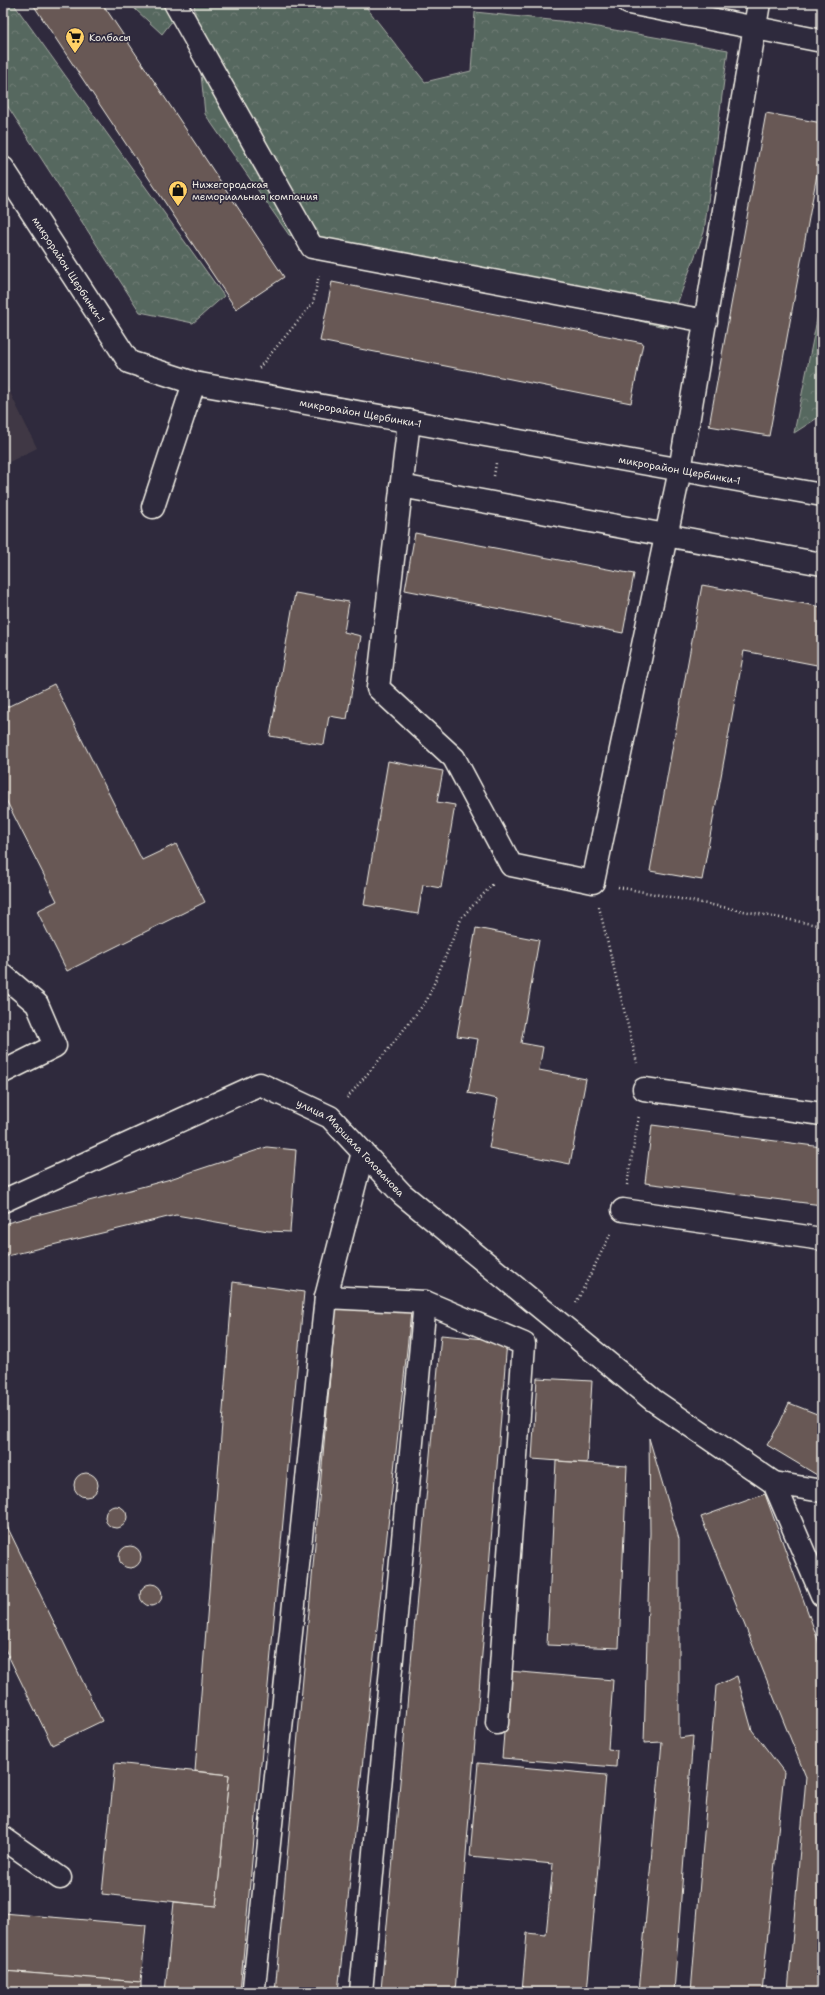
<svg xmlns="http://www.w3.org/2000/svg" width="825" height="1995" font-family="'Shantell Sans',sans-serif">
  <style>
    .built { fill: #403844 }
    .forest { fill: url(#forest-crowns); stroke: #a6aca4 }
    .building { fill: #675855; stroke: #f4f1e8 }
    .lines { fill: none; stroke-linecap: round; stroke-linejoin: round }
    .minor-casing { stroke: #f4f1e8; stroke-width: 25 }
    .path { stroke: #f4f1e8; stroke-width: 2.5; stroke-dasharray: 1 3; stroke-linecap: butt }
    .minor { stroke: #2f2a3d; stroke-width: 22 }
    .labels { text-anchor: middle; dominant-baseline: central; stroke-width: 3.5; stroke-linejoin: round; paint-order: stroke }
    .poi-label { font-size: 10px; fill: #f4f1e8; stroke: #2f2a3d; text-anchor: start }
    .street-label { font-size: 10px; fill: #f4f1e8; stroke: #2f2a3d }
  </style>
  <defs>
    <pattern id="forest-crowns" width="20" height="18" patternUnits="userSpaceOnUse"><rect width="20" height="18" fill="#57675f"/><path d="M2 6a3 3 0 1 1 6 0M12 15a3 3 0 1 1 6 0" fill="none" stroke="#707d76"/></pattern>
  </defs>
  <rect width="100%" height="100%" fill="#2f2a3d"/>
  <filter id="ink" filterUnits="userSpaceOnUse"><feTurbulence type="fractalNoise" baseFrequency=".025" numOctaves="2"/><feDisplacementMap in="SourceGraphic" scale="8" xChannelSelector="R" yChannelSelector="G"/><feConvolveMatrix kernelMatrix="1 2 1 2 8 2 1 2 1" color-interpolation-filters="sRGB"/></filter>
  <g filter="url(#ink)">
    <polygon class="built" points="3,378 37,448 3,465"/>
    <g class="forest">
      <polygon points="3,3 13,3 224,296 193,323 140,312 3,99"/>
      <polygon points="131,3 186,3 162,34 135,9"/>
      <polygon points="194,3 363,3 425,82 471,71 475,12 569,22 728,50 704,232 668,328 289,235 205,114"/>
      <polygon points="822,295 822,415 794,433"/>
    </g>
    <g class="building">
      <polygon points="32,3 102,3 284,277 236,309"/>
      <polygon points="766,113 822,123 822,147 769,436 709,426"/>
      <polygon points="332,282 643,343 631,403 320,341"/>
      <polygon points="415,533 634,574 623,633 405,590"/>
      <polygon points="702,585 822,607 822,666 744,651 702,880 650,871"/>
      <polygon points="295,593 349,602 344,632 361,636 347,719 329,716 324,745 270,736"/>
      <polygon points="54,684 142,860 176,844 205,902 67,971 37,911 57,901 3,794 3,709"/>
      <polygon points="388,761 443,771 437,802 455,805 441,888 423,885 418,914 364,905"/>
      <polygon points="476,928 539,940 521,1043 543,1047 539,1070 586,1079 570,1164 489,1148 498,1099 468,1093 478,1039 457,1036"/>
      <polygon points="652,1125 822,1147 822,1205 645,1183"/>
      <polygon points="267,1147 296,1150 290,1232 268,1231 176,1215 3,1257 3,1224 167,1180"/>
      <polygon points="233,1282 304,1292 240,1992 165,1992 174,1902 216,1906 229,1775 195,1771"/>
      <polygon points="336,1309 411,1312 338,1992 275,1992"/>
      <polygon points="441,1335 507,1341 455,1992 388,1992 381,1990"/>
      <polygon points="537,1378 592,1381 587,1463 532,1459"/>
      <polygon points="789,1403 822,1416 822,1478 767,1445 779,1425"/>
      <polygon points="649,1438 679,1539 679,1738 693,1736 674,1992 639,1992 662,1742 644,1743 650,1533"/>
      <polygon points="556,1461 627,1466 619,1648 547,1645"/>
      <circle cx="86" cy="1485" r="12"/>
      <polygon points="765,1494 822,1651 822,1992 788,1992 806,1777 701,1517"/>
      <circle cx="116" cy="1517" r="11"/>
      <polygon points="3,1518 102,1721 52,1745 3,1645"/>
      <circle cx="130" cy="1557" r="11"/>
      <circle cx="151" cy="1595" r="11"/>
      <polygon points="509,1671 613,1680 608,1749 617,1750 616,1767 502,1758"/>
      <polygon points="737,1676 752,1730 784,1772 762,1992 691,1992 716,1686"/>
      <polygon points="115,1763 229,1775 216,1906 102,1894"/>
      <polygon points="478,1763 606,1775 587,1992 522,1992 527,1933 546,1935 553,1864 470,1856"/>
      <polygon points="3,1913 146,1925 141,1982 3,1971"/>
      <polygon points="3,1971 141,1982 141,1992 3,1992"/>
    </g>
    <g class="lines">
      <g class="minor-casing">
        <g id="minor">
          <polyline points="175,3 312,247 706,321"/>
          <polyline points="629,3 822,41"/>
          <path id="s1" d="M3 168 129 362 194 383 822 495"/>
          <polyline points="409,421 378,688 454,758 511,865 593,882 680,470 759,3"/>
          <polyline points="401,486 822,564"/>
          <polyline points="153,507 194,383"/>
          <polyline points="3,975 37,1004 55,1046 3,1072"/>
          <polyline points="644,1089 822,1114"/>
          <path id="s2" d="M3 1201 260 1084 330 1117 402 1194 653 1400 774 1483 822 1595"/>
          <polyline points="623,1210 822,1239"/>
          <polyline points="326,1297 425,1302 361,1992"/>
          <polyline points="425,1302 524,1344 497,1723"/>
          <polyline points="774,1483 822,1491"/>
          <polyline points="3,1838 60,1878"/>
          <polyline points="254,1987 326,1297 363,1152"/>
        </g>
      </g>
      <g class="path">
        <polyline points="259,368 313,303 319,275"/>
        <polyline points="494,476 496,463"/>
        <polyline points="618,887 822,926"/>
        <polyline points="599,907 637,1063"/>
        <polyline points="347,1098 391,1046 427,1000 462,917 493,884"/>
        <polyline points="627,1185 639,1115"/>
        <polyline points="576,1303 611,1233"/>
      </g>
      <use href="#minor" class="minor"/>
    </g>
  </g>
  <defs>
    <g id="supermarket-pin" transform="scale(1)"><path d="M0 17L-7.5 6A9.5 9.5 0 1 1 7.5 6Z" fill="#ffd166" stroke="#2f2a3d"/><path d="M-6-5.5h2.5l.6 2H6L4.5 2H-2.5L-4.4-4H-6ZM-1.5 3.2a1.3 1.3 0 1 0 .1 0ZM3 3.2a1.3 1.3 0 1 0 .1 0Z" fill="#111"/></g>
    <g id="shop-pin" transform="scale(1)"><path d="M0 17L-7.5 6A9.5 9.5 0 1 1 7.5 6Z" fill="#ffd166" stroke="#2f2a3d"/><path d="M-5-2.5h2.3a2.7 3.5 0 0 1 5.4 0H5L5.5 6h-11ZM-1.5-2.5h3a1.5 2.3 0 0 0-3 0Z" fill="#111"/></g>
  </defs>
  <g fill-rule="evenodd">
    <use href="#supermarket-pin" x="75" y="37"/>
    <use href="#shop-pin" x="178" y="190"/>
  </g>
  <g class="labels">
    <g class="poi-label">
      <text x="89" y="37">Колбасы</text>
      <text x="192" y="184">Нижегородская<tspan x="192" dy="12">мемориальная компания</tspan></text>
    </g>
    <g class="street-label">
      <text stroke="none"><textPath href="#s1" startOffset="121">микрорайон Щербинки-1</textPath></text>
      <text stroke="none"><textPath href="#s1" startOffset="469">микрорайон Щербинки-1</textPath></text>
      <text stroke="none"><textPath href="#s1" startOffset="793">микрорайон Щербинки-1</textPath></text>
      <text stroke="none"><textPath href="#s2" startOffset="395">улица Маршала Голованова</textPath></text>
    </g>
  </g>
  <rect width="825" height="1995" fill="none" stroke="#2f2a3d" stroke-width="16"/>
  <rect x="8" y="8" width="809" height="1979" fill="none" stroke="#f4f1e8" stroke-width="1.5" filter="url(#ink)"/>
</svg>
